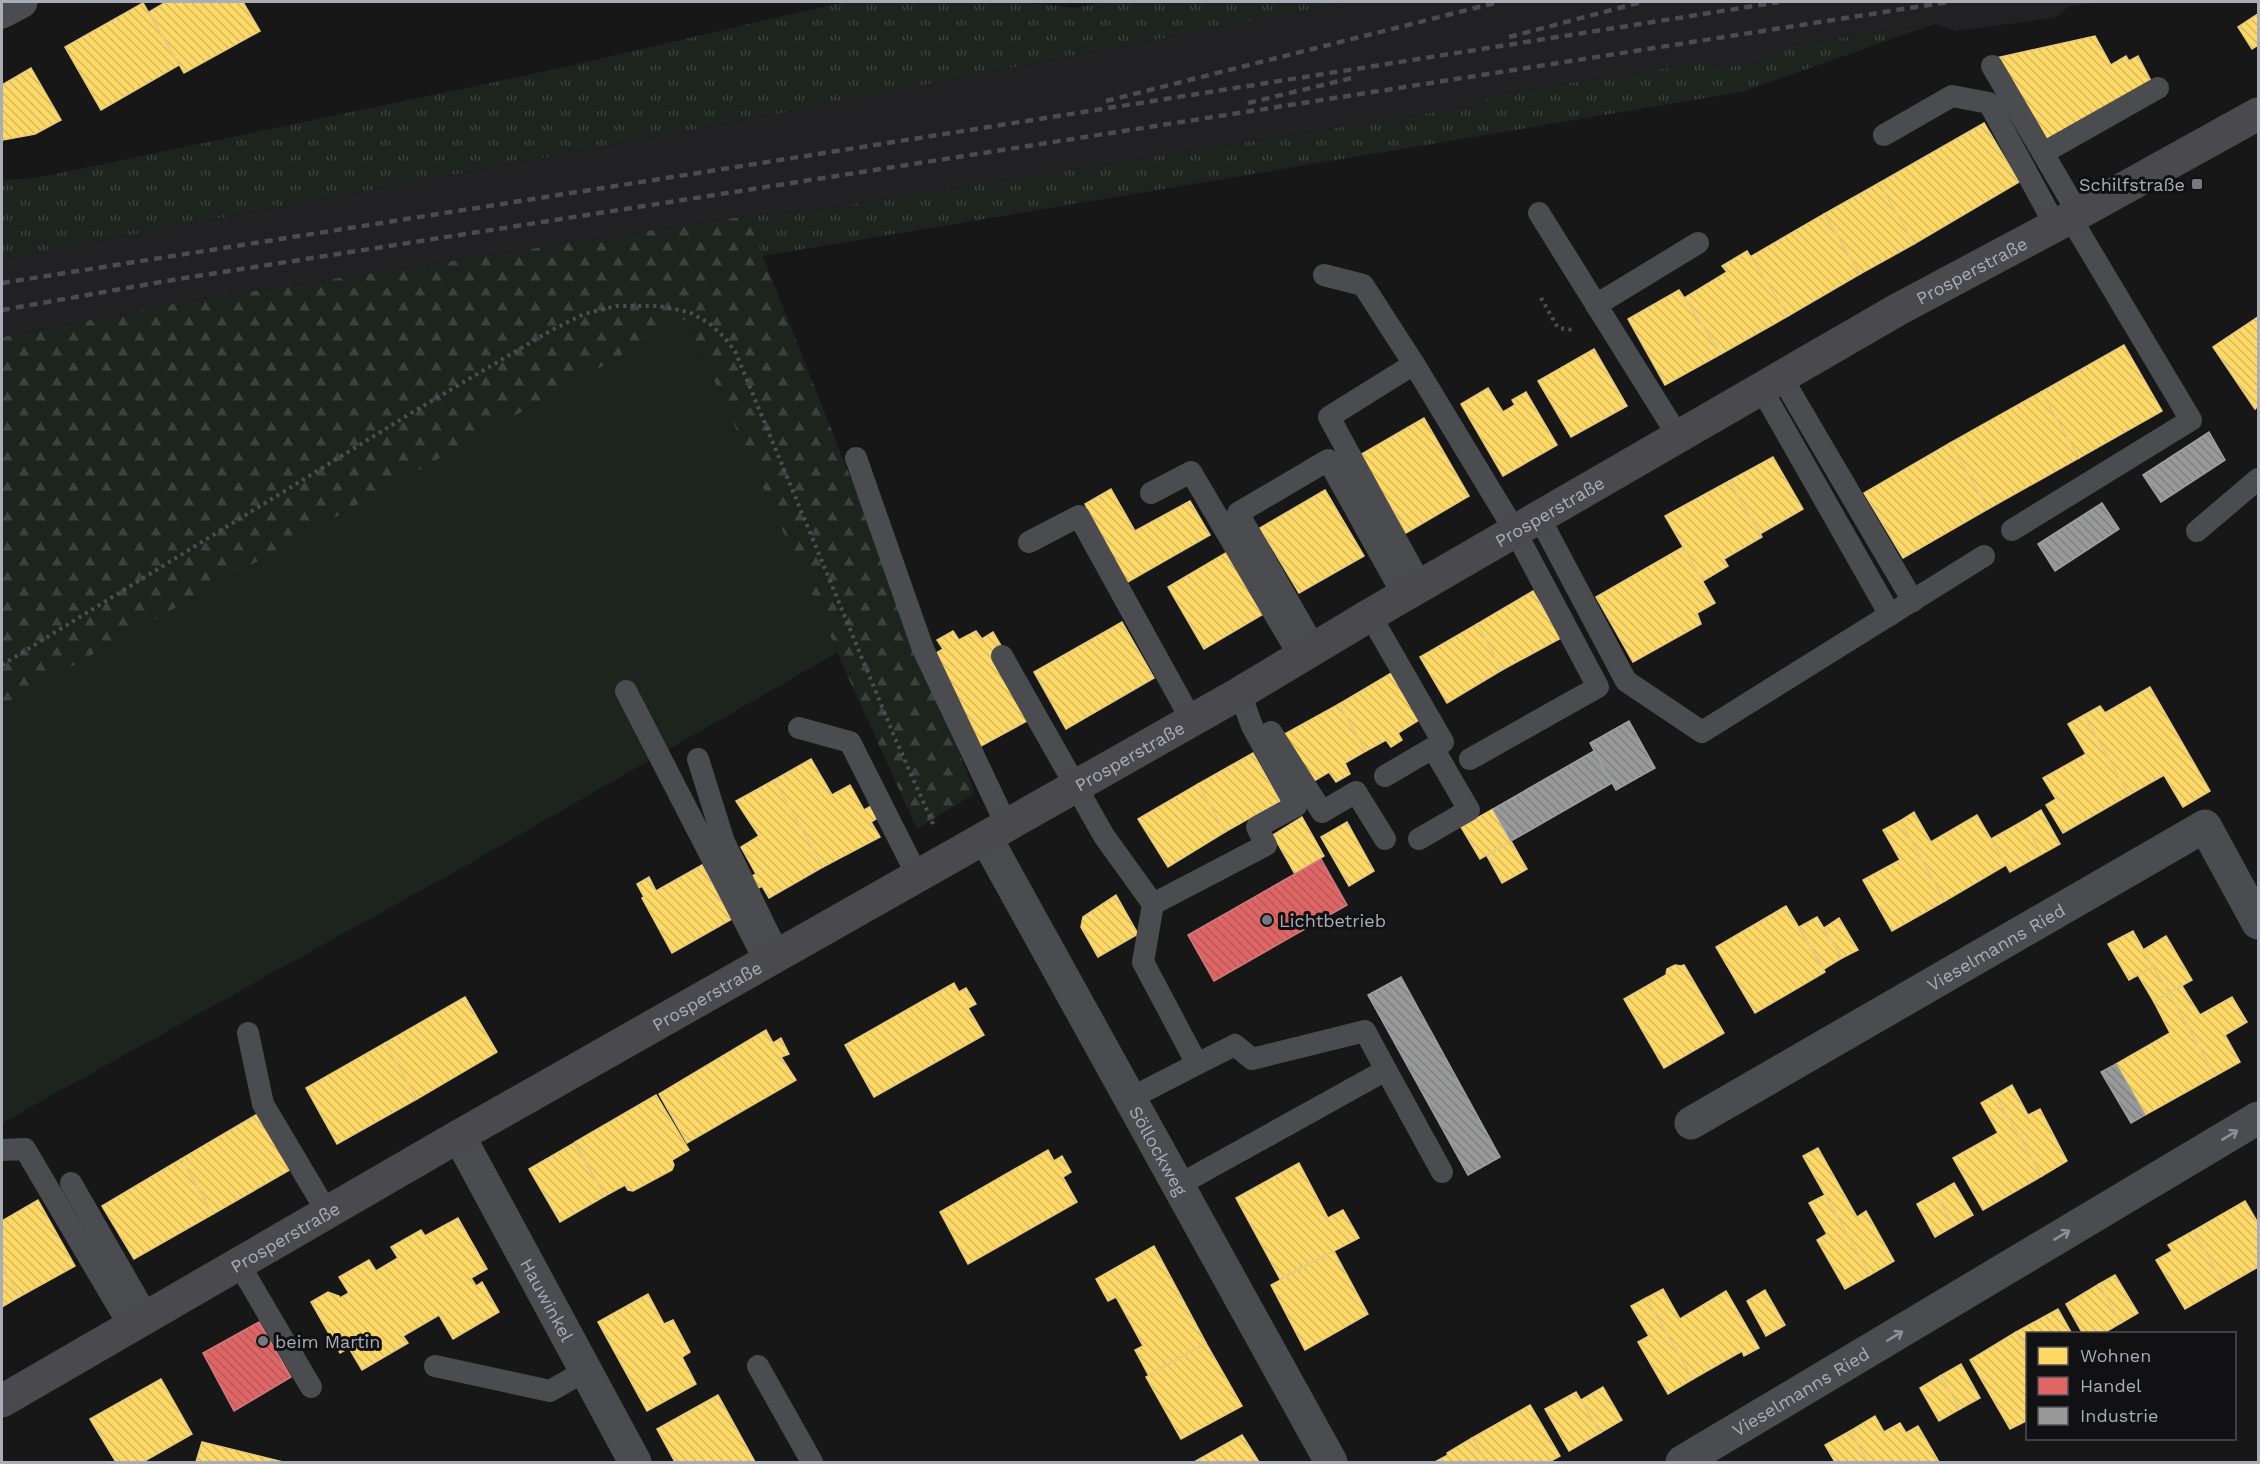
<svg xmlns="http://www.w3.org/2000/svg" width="2260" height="1464" font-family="'Work Sans',sans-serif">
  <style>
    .built { fill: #212123 }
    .grass { fill: url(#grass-tufts) }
    .forest { fill: url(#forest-firs) }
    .garden { fill: #1d241e }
    .homes { fill: url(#homes-back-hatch); stroke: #e5cc7f; stroke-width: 1.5 }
    .shops { fill: url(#shops-back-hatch); stroke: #cf7b7f; stroke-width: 1.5 }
    .industry { fill: url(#industry-back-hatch); stroke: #9e9fa2; stroke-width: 1.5 }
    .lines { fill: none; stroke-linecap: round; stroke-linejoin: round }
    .path { stroke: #4d4e52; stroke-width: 4; stroke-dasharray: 3 4.5; stroke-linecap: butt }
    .service { stroke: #4b4c50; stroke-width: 22 }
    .minor { stroke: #4b4c50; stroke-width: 33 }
    .secondary { stroke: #4a4a4e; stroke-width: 33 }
    .rail { stroke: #4b4c4f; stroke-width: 4.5; stroke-dasharray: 8 6; stroke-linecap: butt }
    .oneway { stroke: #8c9099 }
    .poi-dot { fill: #757880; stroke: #111113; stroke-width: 2 }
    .labels { text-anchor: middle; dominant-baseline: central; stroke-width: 6; stroke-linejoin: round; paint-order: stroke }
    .poi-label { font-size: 18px; fill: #a8adb8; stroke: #111113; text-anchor: start }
    .street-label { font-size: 18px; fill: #a8adb8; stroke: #111113 }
  </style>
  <defs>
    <pattern id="grass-tufts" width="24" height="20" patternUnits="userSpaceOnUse" patternTransform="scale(1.5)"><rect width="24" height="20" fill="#1d241e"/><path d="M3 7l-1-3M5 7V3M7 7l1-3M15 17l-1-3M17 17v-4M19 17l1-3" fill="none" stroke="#3b413d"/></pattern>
    <pattern id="forest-firs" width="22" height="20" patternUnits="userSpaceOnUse" patternTransform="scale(1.5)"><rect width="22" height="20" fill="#1d241e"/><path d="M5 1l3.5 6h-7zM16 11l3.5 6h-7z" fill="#3b413d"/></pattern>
    <pattern id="homes-back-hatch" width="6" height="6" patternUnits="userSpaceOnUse" patternTransform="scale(1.5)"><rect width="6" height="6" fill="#ffd966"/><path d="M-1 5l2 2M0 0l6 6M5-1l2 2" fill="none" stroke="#d6b85d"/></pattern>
    <pattern id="shops-back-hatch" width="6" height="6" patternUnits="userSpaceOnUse" patternTransform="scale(1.5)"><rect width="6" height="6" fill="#e06666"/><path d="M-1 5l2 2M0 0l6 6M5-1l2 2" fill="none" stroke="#b45a5a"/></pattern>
    <pattern id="industry-back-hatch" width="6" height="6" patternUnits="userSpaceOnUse" patternTransform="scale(1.5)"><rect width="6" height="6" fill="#999"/><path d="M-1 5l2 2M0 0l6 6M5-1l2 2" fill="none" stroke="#7f8080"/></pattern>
  </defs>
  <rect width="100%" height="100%" fill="#171717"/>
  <polygon class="built" points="1347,2 2098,2 2070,6 2054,18 1955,31 1934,24 1793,45 1761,62 1728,67 1701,63 1498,94 1468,107 816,210 747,216 189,301 2,337 2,259 766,116"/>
  <g class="grass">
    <polygon points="843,2 1022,2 1075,8 1104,2 1347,2 766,116 2,259 2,180 36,178 547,71"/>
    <polygon points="1934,24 1742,92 762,256 747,216 816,210 1468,107 1498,94 1701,63 1728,67 1761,62 1793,45"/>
  </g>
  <polygon class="forest" points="747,216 975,793 917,829 686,319 2,706 2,337 189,301"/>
  <polygon class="garden" points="686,319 838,652 474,861 2,1123 2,706"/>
  <g class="homes">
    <polygon points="166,2 243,2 260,31 184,73 149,12"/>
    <polygon points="143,3 179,65 101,110 65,47"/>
    <polygon points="2258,14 2258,45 2252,49 2238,27"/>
    <polygon points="2095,36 2111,65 2126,56 2129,61 2138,56 2152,83 2046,144 1996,58"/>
    <polygon points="31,68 61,120 35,134 2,140 2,85"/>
    <polygon points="1984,123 2019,182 1914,244 1879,183"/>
    <polygon points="1879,183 1914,244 1860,274 1824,214"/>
    <polygon points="1824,214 1860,274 1788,316 1750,257"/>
    <polygon points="1747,251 1788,316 1721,354 1684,298 1727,272 1722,266"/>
    <polygon points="1679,290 1721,354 1665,385 1628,319"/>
    <polygon points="2258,317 2258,406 2255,409 2213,347"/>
    <polygon points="2124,345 2162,411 2079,458 2041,392"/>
    <polygon points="1594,349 1627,406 1571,437 1538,381"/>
    <polygon points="1488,388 1503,412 1515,405 1512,400 1526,392 1557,445 1503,476 1461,404"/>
    <polygon points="2041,392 2079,458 1988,509 1950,443"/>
    <polygon points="1424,418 1469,496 1406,533 1360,455"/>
    <polygon points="1950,443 1988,509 1903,558 1864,493"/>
    <polygon points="1773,457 1803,509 1760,534 1729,481"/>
    <polygon points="1729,481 1762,537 1724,559 1728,566 1703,581 1665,516"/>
    <polygon points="1111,489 1135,531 1190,501 1210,535 1126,583 1085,504"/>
    <polygon points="1325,490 1364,556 1299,593 1260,528"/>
    <polygon points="1683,547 1715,603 1697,613 1701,624 1633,662 1596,597"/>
    <polygon points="1229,551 1265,613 1204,649 1168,587"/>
    <polygon points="1533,591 1561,638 1502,670 1477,624"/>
    <polygon points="1122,622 1154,678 1066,729 1034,672"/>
    <polygon points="1477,624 1502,670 1447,703 1420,657"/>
    <polygon points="953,631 959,640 976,631 982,639 993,632 1006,654 1027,721 981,746 933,655 943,649 937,640"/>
    <polygon points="1393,672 1419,720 1398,733 1402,740 1391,747 1386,740 1366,751 1339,704"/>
    <polygon points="2150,687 2210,791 2183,807 2164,775 2129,795 2084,715 2100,706 2105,713"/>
    <polygon points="1339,704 1366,751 1345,763 1350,774 1336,782 1329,772 1309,784 1281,736"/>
    <polygon points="2084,715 2129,795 2063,833 2046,805 2056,799 2043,778 2086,754 2068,724"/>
    <polygon points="1253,753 1280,801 1225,832 1198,784"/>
    <polygon points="811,759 832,795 850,785 864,810 873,805 879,817 871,822 880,837 823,867 774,780"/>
    <polygon points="774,780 823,867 769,898 762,886 755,890 748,878 756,874 741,847 759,836 736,801"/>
    <polygon points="1198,784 1225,832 1168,867 1138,819"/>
    <polygon points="1493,809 1511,841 1480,859 1461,827"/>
    <polygon points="2041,810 2060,844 2042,854 2023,821"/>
    <polygon points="1914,812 1931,842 1977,815 2006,865 1945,901 1900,821"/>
    <polygon points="1302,817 1324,856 1295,874 1273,835"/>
    <polygon points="1900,821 1945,901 1892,931 1863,880 1900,860 1883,830"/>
    <polygon points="2023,821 2042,854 2010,872 1991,839"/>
    <polygon points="1347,822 1374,871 1349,886 1321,837"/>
    <polygon points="1511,841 1527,869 1502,883 1487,856"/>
    <polygon points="702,865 732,919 672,953 642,898 644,897 637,884 649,877 656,891"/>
    <polygon points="1116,895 1138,934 1098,957 1081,927 1083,917"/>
    <polygon points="1786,906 1825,972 1755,1013 1716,947"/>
    <polygon points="1817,917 1842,958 1824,969 1799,927"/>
    <polygon points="1839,918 1858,950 1842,958 1824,928"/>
    <polygon points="2133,931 2153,967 2129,980 2108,944"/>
    <polygon points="2166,936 2192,980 2169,993 2143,950"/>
    <polygon points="1675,965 1681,966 1684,965 1724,1033 1664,1068 1624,999 1666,975 1667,969"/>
    <polygon points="2153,967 2169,993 2154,1002 2138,975"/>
    <polygon points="954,983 959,992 966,988 976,1004 968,1008 984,1035 874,1097 845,1045"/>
    <polygon points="2182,986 2200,1015 2232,997 2247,1022 2225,1035 2240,1062 2215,1076 2169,993"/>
    <polygon points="2169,993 2215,1076 2145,1115 2116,1064 2170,1033 2154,1002"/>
    <polygon points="465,997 497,1052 417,1099 385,1043"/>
    <polygon points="766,1030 773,1043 781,1038 789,1054 781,1057 796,1080 687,1143 659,1094"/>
    <polygon points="385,1043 417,1099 337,1144 306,1088"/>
    <polygon points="2012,1085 2028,1115 2040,1109 2067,1161 2042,1176 1995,1095"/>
    <polygon points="656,1095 689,1150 672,1160 674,1165 672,1170 633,1191 628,1190 625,1185 605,1196 575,1142"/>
    <polygon points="1995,1095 2042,1176 1983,1210 1953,1158 1998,1133 1981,1103"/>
    <polygon points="261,1112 293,1168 213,1214 181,1159"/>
    <polygon points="574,1143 605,1196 560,1222 529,1169"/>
    <polygon points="1818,1148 1857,1217 1866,1211 1894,1261 1870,1275 1803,1156"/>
    <polygon points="1048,1150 1054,1161 1062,1156 1071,1172 1063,1177 1077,1202 968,1264 940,1212"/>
    <polygon points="181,1159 213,1214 134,1259 102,1206"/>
    <polygon points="1299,1163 1328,1218 1343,1210 1359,1238 1280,1279 1236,1198"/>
    <polygon points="1954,1183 1973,1215 1954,1226 1935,1194"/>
    <polygon points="1935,1194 1954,1226 1935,1237 1917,1204"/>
    <polygon points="1825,1195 1870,1275 1845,1289 1817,1240 1827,1234 1809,1203"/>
    <polygon points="38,1200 75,1266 19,1297 2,1265 2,1221"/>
    <polygon points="2245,1201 2258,1223 2258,1267 2225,1286 2193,1231"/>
    <polygon points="458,1218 487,1269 471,1278 476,1286 482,1282 499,1312 453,1339 439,1315 403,1336 408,1343 362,1370 349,1348 340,1353 311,1302 328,1292 339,1296 340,1298 349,1293 339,1277 369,1260 376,1271 398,1258 391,1247 421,1230 425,1236"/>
    <polygon points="2193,1231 2225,1286 2185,1309 2156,1260 2172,1251 2168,1245"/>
    <polygon points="1154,1246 1206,1343 1149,1376 1135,1350 1143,1346 1116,1297 1108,1301 1096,1279"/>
    <polygon points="1334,1251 1368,1314 1305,1350 1271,1285"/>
    <polygon points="2,1265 19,1297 2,1307"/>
    <polygon points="2115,1275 2138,1313 2121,1323 2099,1284"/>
    <polygon points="2099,1284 2121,1323 2102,1334 2083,1334 2066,1304"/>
    <polygon points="1663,1289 1680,1319 1726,1291 1759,1348 1744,1356 1742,1351 1693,1379 1646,1298"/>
    <polygon points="1765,1290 1785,1325 1766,1336 1747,1301"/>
    <polygon points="648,1294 664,1324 673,1320 690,1352 682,1357 696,1384 647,1411 598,1322"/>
    <polygon points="1646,1298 1693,1379 1668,1394 1638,1342 1649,1336 1631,1306"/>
    <polygon points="2058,1309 2072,1334 2028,1334 2028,1352 2016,1332"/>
    <polygon points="2016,1332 2028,1352 2028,1420 2010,1429 1970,1360"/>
    <polygon points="1206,1343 1242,1406 1181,1439 1146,1377"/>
    <polygon points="1961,1364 1980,1398 1960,1409 1940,1376"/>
    <polygon points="1940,1376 1960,1409 1939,1421 1920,1388"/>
    <polygon points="161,1379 192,1434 143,1462 116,1462 90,1419"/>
    <polygon points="1603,1387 1622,1420 1600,1433 1581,1400"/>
    <polygon points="1576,1392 1600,1433 1569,1451 1545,1409"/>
    <polygon points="718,1395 755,1462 675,1462 657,1429"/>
    <polygon points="1530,1405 1560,1456 1549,1462 1486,1462 1472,1438"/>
    <polygon points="1875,1416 1884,1432 1900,1423 1906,1433 1918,1426 1939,1462 1868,1462 1850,1431"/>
    <polygon points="1850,1431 1868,1462 1835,1462 1825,1445"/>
    <polygon points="1242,1435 1259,1462 1194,1462"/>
    <polygon points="1472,1438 1486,1462 1435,1462 1448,1455 1447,1453"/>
    <polygon points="202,1442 283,1462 196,1462"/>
  </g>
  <g class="shops">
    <polygon points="1321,859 1347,905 1214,981 1188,935"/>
    <polygon points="259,1322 291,1377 234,1411 203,1353"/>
  </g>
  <g class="industry">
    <polygon points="2209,432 2225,460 2161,502 2143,475"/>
    <polygon points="2102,503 2119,529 2055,571 2038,544"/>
    <polygon points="1629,721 1655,768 1616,790 1590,743"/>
    <polygon points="1594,751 1612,783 1511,841 1493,809"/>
    <polygon points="1401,977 1500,1157 1468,1175 1368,995"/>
    <polygon points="2116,1064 2145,1115 2131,1123 2101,1072"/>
  </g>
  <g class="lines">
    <g class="path">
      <polyline points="1541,298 1558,328 1573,330"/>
      <polyline points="2,665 413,412 550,331 584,314 616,306 659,306 689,312 709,323 723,336 735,351 895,738 933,824"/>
    </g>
    <g class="service">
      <polyline points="1992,66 2078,213"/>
      <polyline points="1884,135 1952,96 1989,103 2055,225"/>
      <polyline points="2043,153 2158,88"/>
      <polyline points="1539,213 1678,436"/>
      <polyline points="1324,275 1363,285 1414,364 1515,531 1598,687 1470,759"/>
      <polyline points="1596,305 1698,243"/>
      <polyline points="1414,364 1329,417 1421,585"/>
      <polyline points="1781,376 1913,601"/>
      <polyline points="1761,388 1890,615"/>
      <polyline points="856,458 923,649 1007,826"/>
      <polyline points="1151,493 1191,472 1300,657"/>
      <polyline points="1539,517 1626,681 1702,732 1984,556"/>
      <polyline points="2012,530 2191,420 2070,217"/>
      <polyline points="2197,531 2258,479"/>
      <polyline points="1029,542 1079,516 1192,721"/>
      <polyline points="1370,615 1443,742 1385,776"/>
      <polyline points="1315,648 1238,513 1328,460 1403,595"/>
      <polyline points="1002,656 1104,836 1153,904"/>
      <polyline points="626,691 766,963"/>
      <polyline points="1240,693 1252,726 1296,806 1257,827 1266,845 1153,904 1143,962 1197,1064 1235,1045 1252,1059 1365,1031 1386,1070"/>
      <polyline points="799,728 850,742 918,877"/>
      <polyline points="1271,732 1322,812 1356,792 1385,839"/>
      <polyline points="698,759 724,842 779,955"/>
      <polyline points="1419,839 1469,810 1433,748"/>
      <polyline points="248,1033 263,1104 327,1212"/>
      <polyline points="1129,1099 1197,1064"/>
      <polyline points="2,1150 25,1149 130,1327"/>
      <polyline points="71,1183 148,1317"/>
      <polyline points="1177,1186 1386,1070 1442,1172"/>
      <polyline points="239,1264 311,1387"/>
      <polyline points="435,1366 550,1391 585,1371"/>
      <polyline points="758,1366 812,1462"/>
    </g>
    <g class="minor">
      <polyline points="2,12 21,2"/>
      <path id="s1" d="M986 838 1331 1462"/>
      <path id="s2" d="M1691 1123 2205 826 2258 923"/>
      <path id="s3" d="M459 1136 635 1462"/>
      <path id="s4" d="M1682 1462 2258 1118"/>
    </g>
    <path class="secondary" id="s5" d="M2 1401 459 1136 1240 693 1370 615 1897 310 2090 207 2258 114"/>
    <g class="rail">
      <polyline points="1509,37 1642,2"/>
      <polyline points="1106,101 1499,2"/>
      <polyline points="1248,103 1356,77"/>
      <polyline points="2,283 1779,2"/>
      <polyline points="2,310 178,279 1948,2"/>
    </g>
  </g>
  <defs><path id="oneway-shaft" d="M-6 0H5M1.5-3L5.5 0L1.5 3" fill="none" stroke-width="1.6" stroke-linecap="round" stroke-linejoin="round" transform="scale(1.5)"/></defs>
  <g class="oneway">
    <use href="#oneway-shaft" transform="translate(2230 1135) rotate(-31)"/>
    <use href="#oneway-shaft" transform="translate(2062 1235) rotate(-31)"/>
    <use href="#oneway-shaft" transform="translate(1895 1336) rotate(-31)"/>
  </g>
  <g class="poi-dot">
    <rect x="2191" y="178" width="12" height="12" rx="3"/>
    <circle cx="1267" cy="920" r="6"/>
    <circle cx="263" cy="1341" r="6"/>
  </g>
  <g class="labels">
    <g class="poi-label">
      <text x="2185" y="184" text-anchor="end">Schilfstraße</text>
      <text x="1279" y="920">Lichtbetrieb</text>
      <text x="275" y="1341">beim Martin</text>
    </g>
    <g class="street-label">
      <text stroke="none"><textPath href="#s5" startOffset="2271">Prosperstraße</textPath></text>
      <text stroke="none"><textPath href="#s5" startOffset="1785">Prosperstraße</textPath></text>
      <text stroke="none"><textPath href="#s5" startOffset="1299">Prosperstraße</textPath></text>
      <text stroke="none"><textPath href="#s2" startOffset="352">Vieselmanns Ried</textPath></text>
      <text stroke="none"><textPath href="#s5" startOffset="813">Prosperstraße</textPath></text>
      <text stroke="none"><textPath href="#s1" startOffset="357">Söllockweg</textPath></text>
      <text stroke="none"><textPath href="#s5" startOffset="327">Prosperstraße</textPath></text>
      <text stroke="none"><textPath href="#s3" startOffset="186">Hauwinkel</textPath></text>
      <text stroke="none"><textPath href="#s4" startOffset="138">Vieselmanns Ried</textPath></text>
    </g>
  </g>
  <rect width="2260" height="1464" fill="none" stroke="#a8adb8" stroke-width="6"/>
  <rect x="2026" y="1332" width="210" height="108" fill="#111113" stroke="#4d4f55" stroke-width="1.5"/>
  <rect x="2038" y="1347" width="30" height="18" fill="#ffd966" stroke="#4d4f55" stroke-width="1.5"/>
  <text x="2080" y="1362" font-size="18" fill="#a8adb8">Wohnen</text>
  <rect x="2038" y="1377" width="30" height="18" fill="#e06666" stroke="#4d4f55" stroke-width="1.5"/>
  <text x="2080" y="1392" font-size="18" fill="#a8adb8">Handel</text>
  <rect x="2038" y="1407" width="30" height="18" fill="#999999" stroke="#4d4f55" stroke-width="1.5"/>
  <text x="2080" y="1422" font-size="18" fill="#a8adb8">Industrie</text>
</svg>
